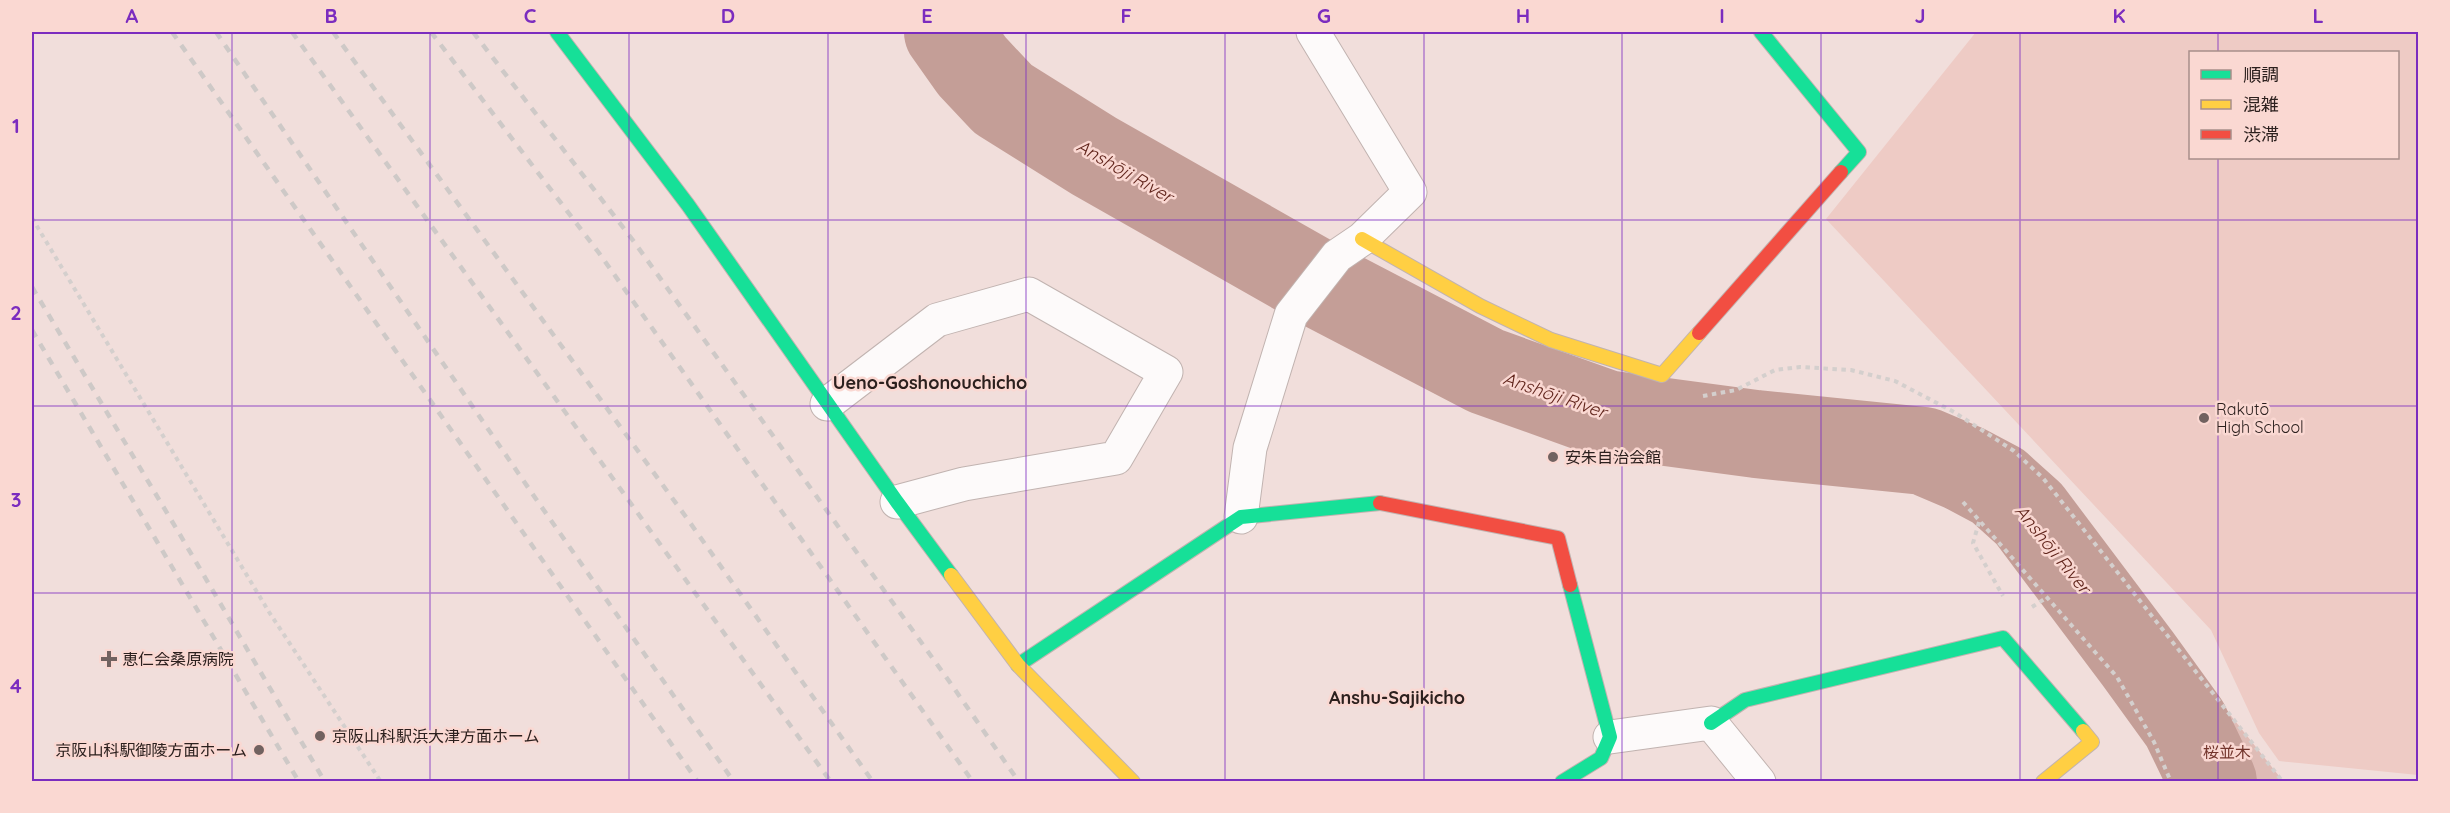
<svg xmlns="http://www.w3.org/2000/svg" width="2450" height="813" font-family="Quicksand,'Noto Sans JP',sans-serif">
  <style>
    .green { fill: #eecbc5; fill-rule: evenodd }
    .forest { fill: #dfbcb6 }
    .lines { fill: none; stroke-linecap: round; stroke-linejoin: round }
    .river { stroke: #c49e97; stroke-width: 88 }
    .street-casing { stroke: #c1b3b0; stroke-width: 35 }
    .fast-casing { stroke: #c1b3b0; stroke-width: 16 }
    .slow-casing { stroke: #c1b3b0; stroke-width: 16 }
    .jam-casing { stroke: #c1b3b0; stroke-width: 16 }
    .path { stroke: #d4cfcd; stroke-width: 4; stroke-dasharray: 4.5 4.5; stroke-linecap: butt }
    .street { stroke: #fdfafa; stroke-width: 33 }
    .fast { stroke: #16e098; stroke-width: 14 }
    .slow { stroke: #ffcf43; stroke-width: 14 }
    .jam { stroke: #f24e42; stroke-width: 14 }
    .rail { stroke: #cec9c7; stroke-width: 4.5; stroke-dasharray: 8 8; stroke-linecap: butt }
    .grid { fill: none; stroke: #7b2cbf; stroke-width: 1.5; stroke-opacity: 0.55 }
    .poi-dot { fill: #716260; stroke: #fad8d2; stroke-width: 2 }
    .labels { text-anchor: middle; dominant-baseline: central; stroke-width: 5; stroke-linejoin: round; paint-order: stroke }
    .poi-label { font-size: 16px; fill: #2c201e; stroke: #fad8d2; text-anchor: start }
    .park-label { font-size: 16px; fill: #73352c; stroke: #fad8d2 }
    .water-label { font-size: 18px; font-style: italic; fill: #61251c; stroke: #fad8d2 }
    .neighbourhood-label { font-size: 18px; font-weight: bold; fill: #2c201e; stroke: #fad8d2 }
    .neatline { fill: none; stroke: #7b2cbf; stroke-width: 2 }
    .grid-label { font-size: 20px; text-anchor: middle; font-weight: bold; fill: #7b2cbf }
  </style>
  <rect width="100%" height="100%" fill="#f1dedb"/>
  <path class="green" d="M1976 32H2418V775L2279 761 2259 733 2211 630 1826 219ZM2190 52H2398V158H2190Z"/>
  <polygon class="forest" points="2029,514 2074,519 2283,781 2213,781 2185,724"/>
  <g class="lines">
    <polyline class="river" points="948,32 972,66 1003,99 1094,156 1321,285 1486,371 1606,414 1756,434 1924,451 1964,468 1998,486 2029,514 2138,659 2185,724 2213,782"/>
    <g class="street-casing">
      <g id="street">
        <polyline points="827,404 937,320 1029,294 1166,372 1116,458 964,484 897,502"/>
        <polyline points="1241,517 1250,448 1291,315 1337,256 1362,239 1410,192 1313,32"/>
        <polyline points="1610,737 1711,723 1759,782"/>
      </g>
    </g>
    <g class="fast-casing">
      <g id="fast">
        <polyline points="557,32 688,205 897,502 951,575"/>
        <polyline points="1761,32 1859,152 1841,172"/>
        <polyline points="1018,665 1241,517 1380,503"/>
        <polyline points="1711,723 1745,700 2003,638 2083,731"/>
        <polyline points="1562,782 1601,758 1610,737 1570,585"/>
      </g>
    </g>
    <g class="slow-casing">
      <g id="slow">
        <polyline points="1362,239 1480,306 1551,340 1662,375 1699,333"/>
        <polyline points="951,575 1018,665 1133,782"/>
        <polyline points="2043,782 2092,742 2083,731"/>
      </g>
    </g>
    <g class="jam-casing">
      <g id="jam">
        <polyline points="1699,333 1841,172"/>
        <polyline points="1380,503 1558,538 1570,585"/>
      </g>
    </g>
    <g class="path">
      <polyline points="32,218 269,612 381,782"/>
      <polyline points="1703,396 1736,390 1775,370 1800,367 1851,370 1895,381 1954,412 2014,451 2043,478 2283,782"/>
      <polyline points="1963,502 2117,677 2154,742 2171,782"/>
      <polyline points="1979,522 1973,543 2003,596"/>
      <polyline points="2032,607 2046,598"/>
    </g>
    <use href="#street" class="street"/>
    <use href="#fast" class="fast"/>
    <use href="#slow" class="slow"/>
    <use href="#jam" class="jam"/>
    <g class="rail">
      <polyline points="172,32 698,782"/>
      <polyline points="216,32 536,499 734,782"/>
      <polyline points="292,32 831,782"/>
      <polyline points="333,32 686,517 873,782"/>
      <polyline points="431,32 599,253 973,782"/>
      <polyline points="473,32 632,239 949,681 1019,782"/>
      <polyline points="32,287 179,533 325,782"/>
      <polyline points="32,330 299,782"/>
    </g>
  </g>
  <path class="grid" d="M232 32V782M430 32V782M629 32V782M828 32V782M1026 32V782M1225 32V782M1424 32V782M1622 32V782M1821 32V782M2020 32V782M2218 32V52M2218 158V782M32 220H2418M32 406H2418M32 593H2418"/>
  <g class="poi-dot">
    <circle cx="2204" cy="418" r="6"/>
    <circle cx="1553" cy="457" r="6"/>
    <path d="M106 650h6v6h6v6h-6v6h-6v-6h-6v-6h6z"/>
    <circle cx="320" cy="736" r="6"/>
    <circle cx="259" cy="750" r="6"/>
  </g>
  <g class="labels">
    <g class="poi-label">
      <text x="2216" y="409">Rakutō<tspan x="2216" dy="18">High School</tspan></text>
      <text x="1565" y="457">安朱自治会館</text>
      <text x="122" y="659">恵仁会桑原病院</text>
      <text x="332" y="736">京阪山科駅浜大津方面ホーム</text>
      <text x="247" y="750" text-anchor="end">京阪山科駅御陵方面ホーム</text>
    </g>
    <g class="park-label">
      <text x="2227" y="752">桜並木</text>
    </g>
    <g class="water-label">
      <text transform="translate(1125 171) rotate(30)">Anshōji River</text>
      <text transform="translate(1555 395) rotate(19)">Anshōji River</text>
      <text transform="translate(2053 549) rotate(51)">Anshōji River</text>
    </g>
    <g class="neighbourhood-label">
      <text x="930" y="382">Ueno-Goshonouchicho</text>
      <text x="1397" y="697">Anshu-Sajikicho</text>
    </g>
  </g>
  <rect width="2450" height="813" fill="none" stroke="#fad8d2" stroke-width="66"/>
  <rect x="2189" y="51" width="210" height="108" fill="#fad8d2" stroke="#a88e8a" stroke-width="1.5"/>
  <rect x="2201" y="70" width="30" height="9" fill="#16e098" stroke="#a88e8a" stroke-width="1.5"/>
  <text x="2243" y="81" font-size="18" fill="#2c201e">順調</text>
  <rect x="2201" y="100" width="30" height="9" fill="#ffcf43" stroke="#a88e8a" stroke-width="1.5"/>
  <text x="2243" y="111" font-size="18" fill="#2c201e">混雑</text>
  <rect x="2201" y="130" width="30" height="9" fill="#f24e42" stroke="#a88e8a" stroke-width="1.5"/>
  <text x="2243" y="141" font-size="18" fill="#2c201e">渋滞</text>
  <rect x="33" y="33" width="2384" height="747" class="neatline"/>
  <g class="grid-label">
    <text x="132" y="23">A</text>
    <text x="331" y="23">B</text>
    <text x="530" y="23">C</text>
    <text x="728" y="23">D</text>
    <text x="927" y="23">E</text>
    <text x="1126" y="23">F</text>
    <text x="1324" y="23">G</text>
    <text x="1523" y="23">H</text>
    <text x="1722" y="23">I</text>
    <text x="1920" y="23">J</text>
    <text x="2119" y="23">K</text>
    <text x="2318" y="23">L</text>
    <text x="16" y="133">1</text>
    <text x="16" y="320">2</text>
    <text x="16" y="507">3</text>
    <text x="16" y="693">4</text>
  </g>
</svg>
